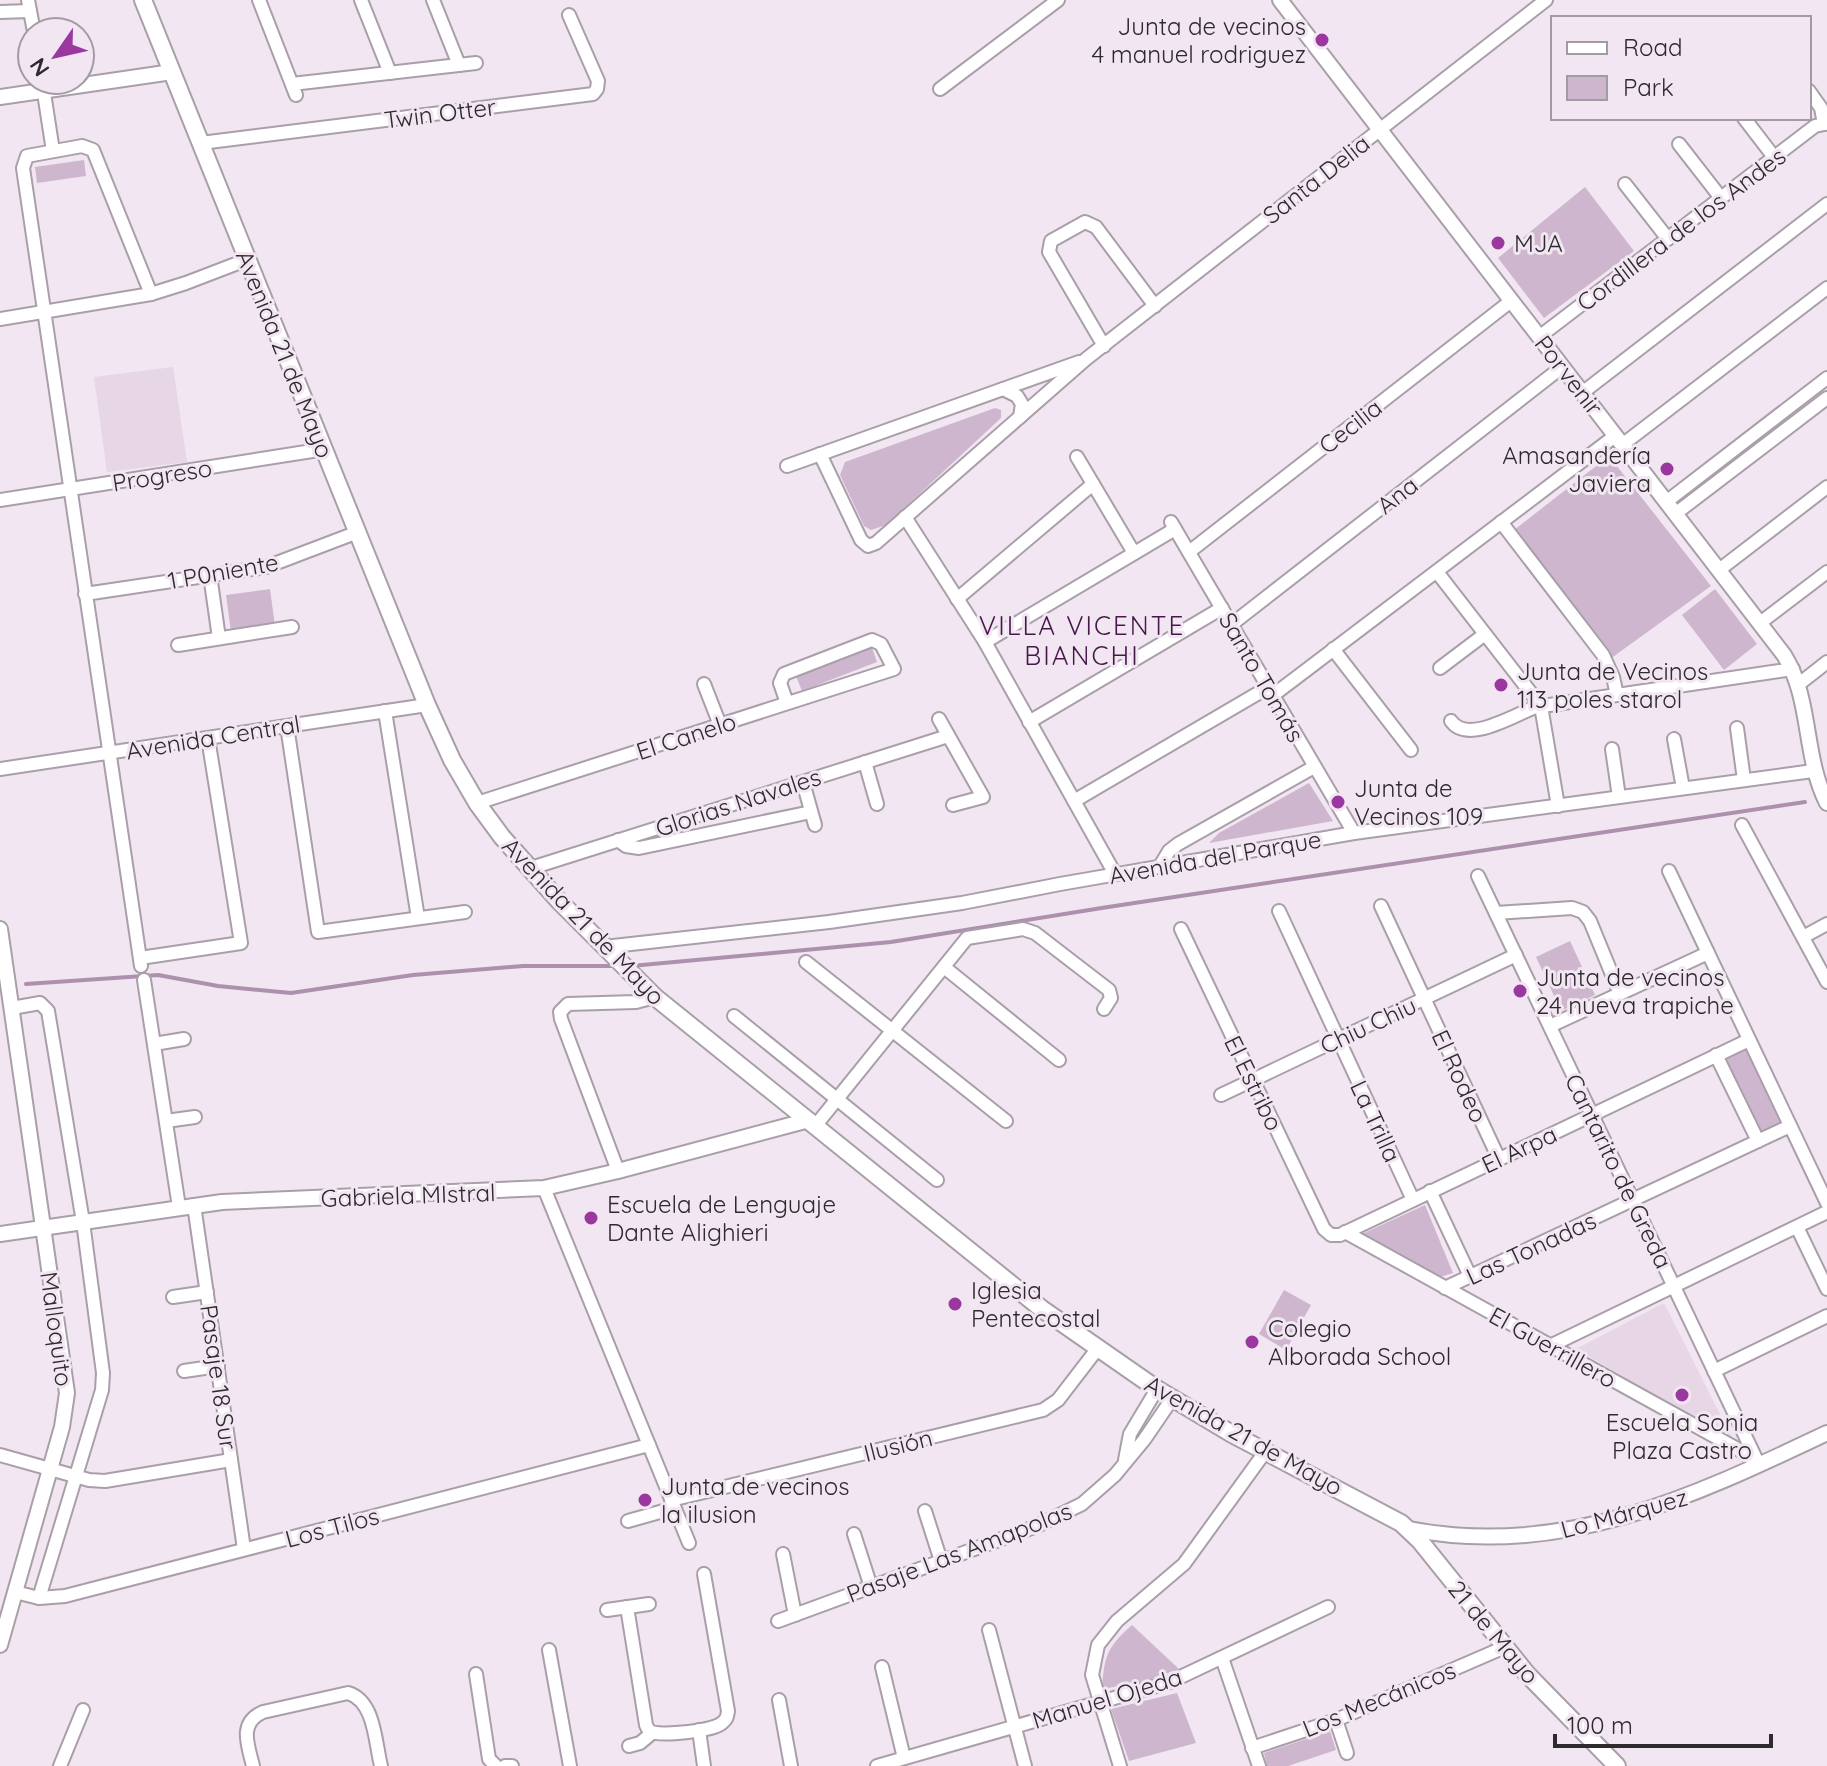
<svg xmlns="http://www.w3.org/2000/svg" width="1827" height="1766" font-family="Quicksand,sans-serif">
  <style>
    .built { fill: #e6d6e6 }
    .green { fill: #ceb7ce }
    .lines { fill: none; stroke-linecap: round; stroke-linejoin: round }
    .stream { stroke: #ad90ad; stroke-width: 4 }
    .minor-casing { stroke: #a99fa9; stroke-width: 16 }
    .tertiary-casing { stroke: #a99fa9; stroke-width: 18 }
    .secondary-casing { stroke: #a99fa9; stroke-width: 20 }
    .minor { stroke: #fff; stroke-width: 12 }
    .tertiary { stroke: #fff; stroke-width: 14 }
    .secondary { stroke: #fff; stroke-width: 16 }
    .poi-dot { fill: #9a389f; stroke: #f1e6f1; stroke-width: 3 }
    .labels { text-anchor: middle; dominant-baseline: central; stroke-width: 6; stroke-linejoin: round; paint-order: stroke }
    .poi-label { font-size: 24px; fill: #2e2a2e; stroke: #f1e6f1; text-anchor: start }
    .street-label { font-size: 24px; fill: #2e2a2e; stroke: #f1e6f1 }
    .neighbourhood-label { font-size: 26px; letter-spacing: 2px; fill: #461749; stroke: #f1e6f1 }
  </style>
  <rect width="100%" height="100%" fill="#f1e6f1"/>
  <g class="built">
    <polygon points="173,367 187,462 107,472 94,377"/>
    <polygon points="1664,1303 1733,1440 1576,1349"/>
  </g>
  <g class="green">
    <polygon points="84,160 86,176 37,183 35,167"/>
    <polygon points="1585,187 1634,251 1544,318 1498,258"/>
    <polygon points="995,408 1001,410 1001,418 886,525 871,530 864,526 840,475 845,462"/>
    <polygon points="1609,456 1711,586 1610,659 1514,530"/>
    <polygon points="270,589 275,626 231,632 226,595"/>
    <polygon points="1715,589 1757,644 1724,670 1682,615"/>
    <polygon points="870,642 877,662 802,691 794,671"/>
    <polygon points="1309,783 1333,821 1209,843 1219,833"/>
    <polygon points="1570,941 1595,995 1561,1011 1536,957"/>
    <polygon points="1747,1046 1784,1124 1759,1136 1723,1059"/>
    <polygon points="1425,1205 1453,1273 1440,1277 1362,1234"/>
    <polygon points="1284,1290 1311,1305 1286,1350 1259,1334"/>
    <path d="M1132 1625 1179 1669 1143 1682 1102 1689C1104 1656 1107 1647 1132 1625Z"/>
    <polygon points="1177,1693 1196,1743 1129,1761 1111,1709"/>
    <polygon points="1330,1731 1336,1750 1288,1766 1267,1766 1264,1753"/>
  </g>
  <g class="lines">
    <g class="stream">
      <polyline points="631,966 891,942 1108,907 1805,802"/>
      <polyline points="26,984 158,975 218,986 291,993 413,975 523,966 618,966"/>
    </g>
    <g class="minor-casing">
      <g id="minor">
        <polyline points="28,0 34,32"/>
        <polyline points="259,0 296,95"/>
        <polyline points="361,0 390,73"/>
        <polyline points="433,0 459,65"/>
        <polyline points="0,12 30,11"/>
        <polyline points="42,80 53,151"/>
        <polyline points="292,84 476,63"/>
        <polyline points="940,89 1058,0"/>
        <polyline points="1809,91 1821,108 1824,124"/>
        <polyline points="1744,118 1774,157"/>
        <polyline points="201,143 593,94 597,89 598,81 569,15"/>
        <polyline points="1679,144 1721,198"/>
        <polyline points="1625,184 1668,239"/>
        <polyline points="0,319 151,294 186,283 246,260"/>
        <polyline points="1539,337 1815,126 1824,124"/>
        <polyline points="1104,346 1049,252 1051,241 1085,222 1096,227 1155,306"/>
        <polyline points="1003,389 1017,396 1022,404 1020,417"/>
        <polyline points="1582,393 1827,204"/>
        <polyline points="1622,445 1827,288"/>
        <polyline points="820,454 861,540 868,546 876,543 1086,359 1546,0"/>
        <polyline points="1077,457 1134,553"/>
        <polyline points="787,466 1079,362"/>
        <polyline points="0,500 325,449"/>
        <polyline points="1666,502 1827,378"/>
        <polyline points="1675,514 1827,398"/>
        <polyline points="905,517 985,642 1115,874"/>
        <polyline points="1171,522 1354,833"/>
        <polyline points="1501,522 1603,655 1613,677 1617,695"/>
        <polyline points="1189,552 1511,301"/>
        <polyline points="1719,570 1827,487"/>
        <polyline points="1437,572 1541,706 1558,806"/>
        <polyline points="210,575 219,638"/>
        <polyline points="85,594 266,567 358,532"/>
        <polyline points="957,599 1093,484"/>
        <polyline points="1760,623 1827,572"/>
        <polyline points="1232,624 1562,367"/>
        <polyline points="985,642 1175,529"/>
        <polyline points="178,645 292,627"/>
        <polyline points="1333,649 1411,750"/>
        <polyline points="1440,668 1485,634"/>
        <polyline points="704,684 720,725"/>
        <polyline points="1799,684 1827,662"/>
        <polyline points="1272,696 1615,436"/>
        <polyline points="385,711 418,918"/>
        <polyline points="939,719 983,797 953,805"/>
        <path d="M1451 721C1468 745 1515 714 1536 707L1793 669"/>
        <polyline points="1029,722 1222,608"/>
        <polyline points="287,726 318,932 465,912"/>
        <polyline points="1737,728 1744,780"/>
        <polyline points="1674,739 1683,788"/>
        <polyline points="1612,749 1619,797"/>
        <polyline points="865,762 877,804"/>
        <polyline points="0,769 427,705"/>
        <polyline points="803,782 815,825"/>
        <polyline points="1074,801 1267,688"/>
        <polyline points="477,803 894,669 881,644 872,640 784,674 780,683 787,703"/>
        <polyline points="1742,825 1827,982"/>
        <polyline points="618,840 626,846 639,848 811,812"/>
        <polyline points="1160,866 1169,851 1178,844 1314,767"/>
        <polyline points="528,869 948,736"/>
        <polyline points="1669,871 1827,1203"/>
        <polyline points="1478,876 1759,1465"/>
        <polyline points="1381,906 1499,1159"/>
        <polyline points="1279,911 1413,1200"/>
        <polyline points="1496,913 1572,908 1583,912 1590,921 1620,994"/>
        <polyline points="1181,929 1324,1229 1331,1235 1340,1235 1749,1040"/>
        <polyline points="1803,937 1827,924"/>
        <polyline points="604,947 829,922 962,903 1060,884 1354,833 1813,771"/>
        <polyline points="140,958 241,943 208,738"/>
        <polyline points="806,962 1006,1121"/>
        <polyline points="141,966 23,168 27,156 82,146 93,150 151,294"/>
        <polyline points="944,967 1059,1060"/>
        <polyline points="144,980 179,1207"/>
        <polyline points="12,1008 40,1003 48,1011 83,1222 103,1373 102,1390 39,1598"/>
        <polyline points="734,1016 937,1180"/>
        <polyline points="1550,1026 1708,953"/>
        <polyline points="154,1044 184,1039"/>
        <polyline points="1716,1055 1758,1141"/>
        <polyline points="1221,1095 1516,955"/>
        <polyline points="166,1121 195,1117"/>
        <polyline points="816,1125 967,938 1023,929 1035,933 1109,990 1111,998 1104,1009"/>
        <polyline points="618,1171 561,1019 560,1012 568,1004 636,1002 655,997"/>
        <polyline points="544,1188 689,1543"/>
        <polyline points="1430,1191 1470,1276"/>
        <polyline points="194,1205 244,1549"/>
        <polyline points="1797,1227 1827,1289"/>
        <polyline points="1345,1232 1741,1451 1757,1463"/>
        <polyline points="1445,1288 1790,1126"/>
        <polyline points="173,1297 207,1292"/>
        <polyline points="1550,1346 1827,1212"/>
        <polyline points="184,1371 218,1366"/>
        <polyline points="1714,1371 1827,1316"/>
        <polyline points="0,1455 89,1480 105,1481 231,1460"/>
        <polyline points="1125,1460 1130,1434 1157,1389"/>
        <polyline points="671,1500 1043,1410 1058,1400 1098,1348"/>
        <polyline points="925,1511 941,1561"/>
        <polyline points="628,1521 674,1508"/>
        <polyline points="854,1534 871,1587"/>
        <polyline points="783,1554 795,1615"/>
        <polyline points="15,1592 39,1598 65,1596 649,1445"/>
        <path d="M627 1607 646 1725 649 1731C659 1737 713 1731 722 1723 727 1719 727 1717 728 1711L704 1574"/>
        <polyline points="607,1610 649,1604"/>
        <polyline points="778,1621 1037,1526 1082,1504 1115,1475 1144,1440 1172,1399"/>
        <polyline points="989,1630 1025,1766"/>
        <polyline points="549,1650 570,1766"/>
        <polyline points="1222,1658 1259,1766"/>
        <polyline points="882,1667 904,1758"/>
        <polyline points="476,1674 489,1759 496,1766"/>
        <polyline points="779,1700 791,1766"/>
        <polyline points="1336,1720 1347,1753"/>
        <polyline points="699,1730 704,1766"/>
        <polyline points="629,1746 640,1743 652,1733"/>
        <polyline points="1252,1748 1336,1720 1505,1647"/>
        <polyline points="60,1766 83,1710"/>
        <path d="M253 1766C248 1745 238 1723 263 1712L348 1693C375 1701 375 1742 381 1766"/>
        <polyline points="505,1766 512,1766"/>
        <polyline points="877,1766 1170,1682 1328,1607"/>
        <polyline points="1120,1766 1092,1675 1098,1645 1117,1621 1184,1564 1265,1452"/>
      </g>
    </g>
    <g class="tertiary-casing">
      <g id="tertiary">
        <path d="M1280 0 1784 655C1812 699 1803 756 1827 803"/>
        <polyline points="0,97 172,72"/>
        <polyline points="0,929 67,1393 62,1427 0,1645"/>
        <polyline points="0,1234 222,1202 544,1188 618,1171 809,1120"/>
        <path d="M1409 1529C1562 1559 1692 1497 1827 1433"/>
      </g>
    </g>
    <g class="secondary-casing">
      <polyline id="secondary" points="143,0 427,705 452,760 477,803 502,837 559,901 655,997 1042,1309 1098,1348 1157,1389 1232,1434 1401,1523 1420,1541 1527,1674 1617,1766"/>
    </g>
    <use href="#minor" class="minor"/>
    <use href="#tertiary" class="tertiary"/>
    <use href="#secondary" class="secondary"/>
  </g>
  <g class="poi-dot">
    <circle cx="1322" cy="40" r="8"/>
    <circle cx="1498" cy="243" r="8"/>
    <circle cx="1667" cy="469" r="8"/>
    <circle cx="1501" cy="685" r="8"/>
    <circle cx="1338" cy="802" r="8"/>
    <circle cx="1520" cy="991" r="8"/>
    <circle cx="591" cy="1218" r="8"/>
    <circle cx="955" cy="1304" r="8"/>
    <circle cx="1252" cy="1342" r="8"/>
    <circle cx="1682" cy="1395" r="8"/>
    <circle cx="645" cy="1500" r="8"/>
  </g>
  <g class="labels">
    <g class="poi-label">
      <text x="1306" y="26" text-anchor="end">Junta de vecinos<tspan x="1306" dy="28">4 manuel rodriguez</tspan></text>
      <text x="1514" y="243">MJA</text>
      <text x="1651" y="455" text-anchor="end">Amasandería<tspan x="1651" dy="28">Javiera</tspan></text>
      <text x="1517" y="671">Junta de Vecinos<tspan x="1517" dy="28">113 poles starol</tspan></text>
      <text x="1354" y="788">Junta de<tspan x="1354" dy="28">Vecinos 109</tspan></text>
      <text x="1536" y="977">Junta de vecinos<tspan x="1536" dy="28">24 nueva trapiche</tspan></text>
      <text x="607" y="1204">Escuela de Lenguaje<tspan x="607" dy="28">Dante Alighieri</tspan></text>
      <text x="971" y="1290">Iglesia<tspan x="971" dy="28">Pentecostal</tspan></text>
      <text x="1268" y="1328">Colegio<tspan x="1268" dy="28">Alborada School</tspan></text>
      <text x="1682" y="1422" text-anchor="middle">Escuela Sonia<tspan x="1682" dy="28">Plaza Castro</tspan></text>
      <text x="661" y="1486">Junta de vecinos<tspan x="661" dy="28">la ilusion</tspan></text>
    </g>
    <g class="street-label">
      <text transform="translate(440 113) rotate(-7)">Twin Otter</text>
      <text transform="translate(1316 179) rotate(-38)">Santa Delia</text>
      <text transform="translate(1681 229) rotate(-37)">Cordillera de los Andes</text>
      <text transform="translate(285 354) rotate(68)">Avenida 21 de Mayo</text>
      <text transform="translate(1569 375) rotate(52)">Porvenir</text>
      <text transform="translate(1350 426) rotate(-38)">Cecilia</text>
      <text transform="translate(162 475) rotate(-9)">Progreso</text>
      <text transform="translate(1397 495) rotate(-38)">Ana</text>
      <text transform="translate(223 571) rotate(-10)">1 P0niente</text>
      <text transform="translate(1262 677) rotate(60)">Santo Tomás</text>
      <text transform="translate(686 736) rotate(-18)">El Canelo</text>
      <text transform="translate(213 737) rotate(-9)">Avenida Central</text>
      <text transform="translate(738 802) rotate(-18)">Glorias Navales</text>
      <text transform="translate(1215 857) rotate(-10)">Avenida del Parque</text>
      <text transform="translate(584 921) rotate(46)">Avenida 21 de Mayo</text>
      <text transform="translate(1368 1025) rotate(-25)">Chiu Chiu</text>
      <text transform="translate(1460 1076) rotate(65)">El Rodeo</text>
      <text transform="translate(1254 1083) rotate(64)">El Estribo</text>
      <text transform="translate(1376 1121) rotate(65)">La Trilla</text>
      <text transform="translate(1519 1149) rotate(-25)">El Arpa</text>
      <text transform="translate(1619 1171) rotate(64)">Cantarito de Greda</text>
      <text transform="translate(408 1195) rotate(-2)">Gabriela MIstral</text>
      <text transform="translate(1531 1248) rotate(-25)">Las Tonadas</text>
      <text transform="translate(57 1329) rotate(82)">Malloquito</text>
      <text transform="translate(1553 1347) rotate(29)">El Guerrillero</text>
      <text transform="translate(219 1377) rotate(82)">Pasaje 18 Sur</text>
      <text transform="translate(1244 1435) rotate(29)">Avenida 21 de Mayo</text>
      <text transform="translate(898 1445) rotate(-14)">Ilusión</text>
      <text transform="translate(1624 1513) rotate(-15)">Lo Márquez</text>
      <text transform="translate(332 1527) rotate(-15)">Los Tilos</text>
      <text transform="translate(959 1552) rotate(-21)">Pasaje Las Amapolas</text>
      <text transform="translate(1494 1632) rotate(50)">21 de Mayo</text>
      <text transform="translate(1107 1698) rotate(-17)">Manuel Ojeda</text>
      <text transform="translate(1379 1699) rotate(-22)">Los Mecánicos</text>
    </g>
    <g class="neighbourhood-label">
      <text x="1082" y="625">VILLA VICENTE<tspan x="1082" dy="30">BIANCHI</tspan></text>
    </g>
  </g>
  <rect x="1551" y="16" width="260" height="104" fill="#f1e6f1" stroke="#a39ba3" stroke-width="2"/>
  <rect x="1567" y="42" width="40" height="12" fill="#ffffff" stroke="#a39ba3" stroke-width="2"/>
  <text x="1623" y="56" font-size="24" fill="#2e2a2e">Road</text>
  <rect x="1567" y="76" width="40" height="24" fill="#ceb7ce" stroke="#a39ba3" stroke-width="2"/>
  <text x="1623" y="96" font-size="24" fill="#2e2a2e">Park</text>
  <g transform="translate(56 56) rotate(236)"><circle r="38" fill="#f1e6f1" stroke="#a39ba3" stroke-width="2"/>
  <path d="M0-6L14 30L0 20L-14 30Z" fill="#9a389f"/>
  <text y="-12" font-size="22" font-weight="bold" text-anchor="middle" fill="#2e2a2e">N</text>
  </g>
  <path d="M1555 1734v12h216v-12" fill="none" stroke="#2e2a2e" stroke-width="4"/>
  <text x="1567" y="1734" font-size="24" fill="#2e2a2e" stroke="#f1e6f1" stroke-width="6" paint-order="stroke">100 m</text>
</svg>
